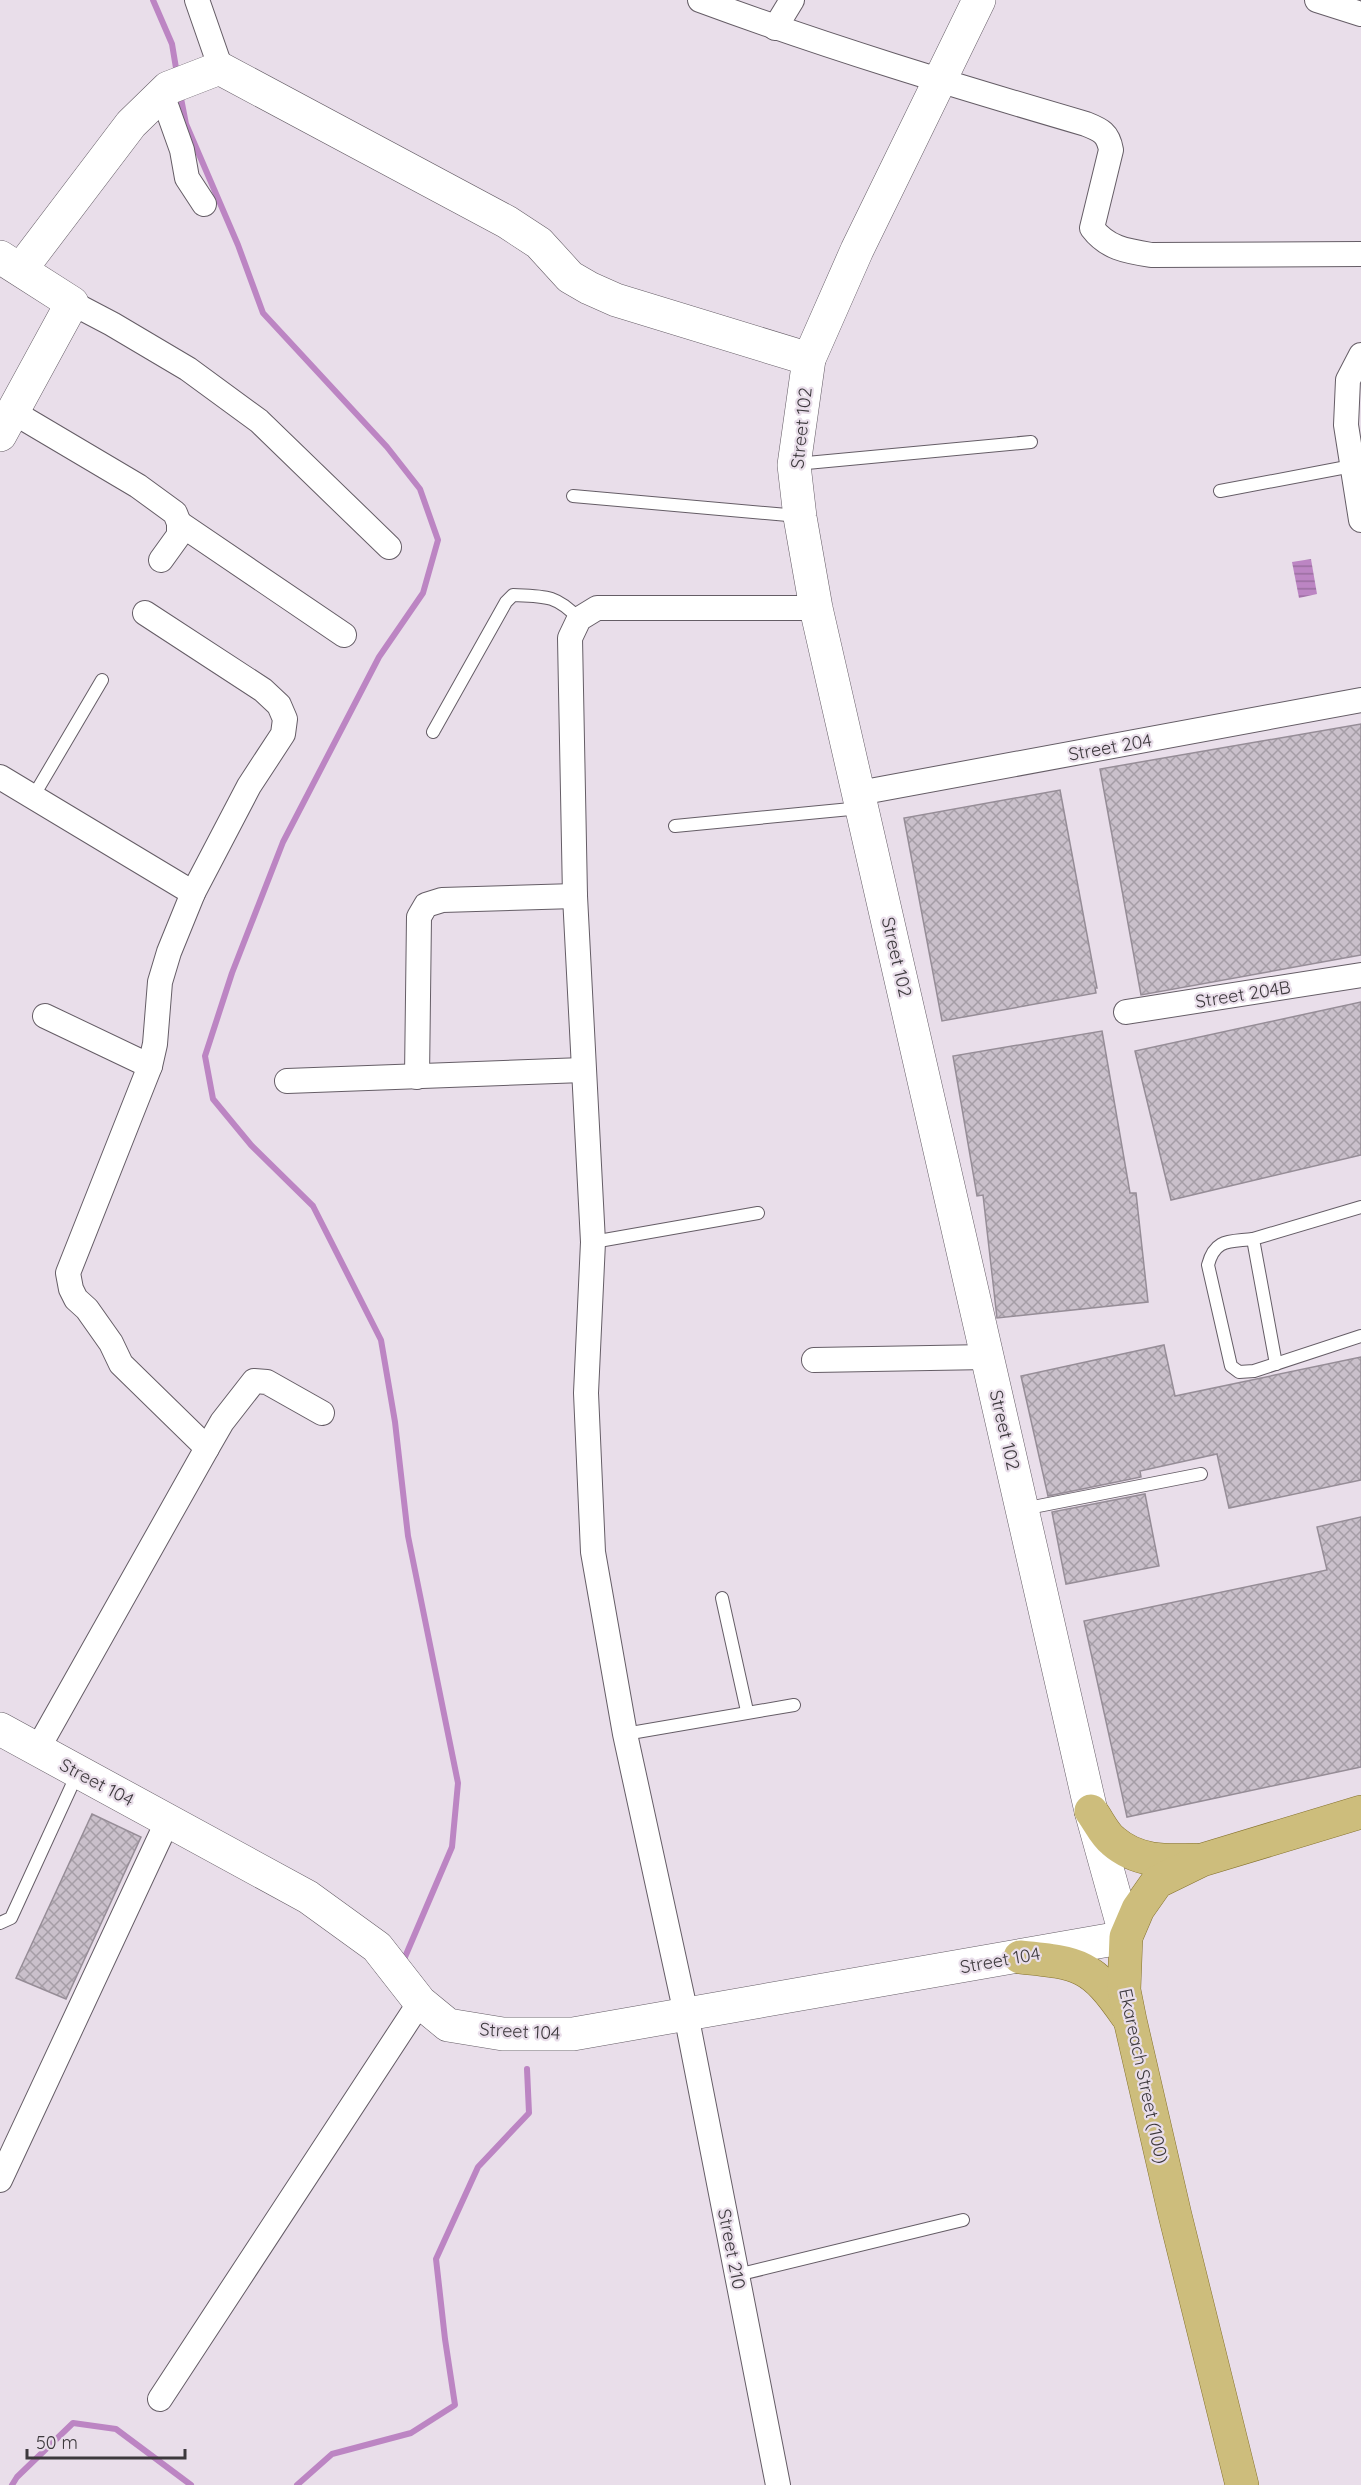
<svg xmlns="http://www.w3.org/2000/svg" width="1361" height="2485" font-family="Quicksand,sans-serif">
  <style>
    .water { fill: url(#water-rules) }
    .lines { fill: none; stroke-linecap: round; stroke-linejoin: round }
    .stream { stroke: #bc85c3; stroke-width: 6 }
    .building { fill: url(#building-cross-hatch); stroke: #968d97; stroke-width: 1.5 }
    .lane-casing { stroke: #655d66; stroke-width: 14 }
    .street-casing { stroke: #655d66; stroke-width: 26 }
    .secondary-casing { stroke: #655d66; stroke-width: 34 }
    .primary-casing { stroke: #85722d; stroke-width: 34 }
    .lane { stroke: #fff; stroke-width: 12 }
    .street { stroke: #fff; stroke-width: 24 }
    .secondary { stroke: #fff; stroke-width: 33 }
    .primary { stroke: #cdbd7c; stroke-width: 33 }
    .labels { text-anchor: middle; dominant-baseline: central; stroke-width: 4.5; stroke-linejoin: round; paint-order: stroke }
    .street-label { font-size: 18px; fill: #3d393d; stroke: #e9deea }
  </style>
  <defs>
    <pattern id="water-rules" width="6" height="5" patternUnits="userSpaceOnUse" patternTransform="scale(1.5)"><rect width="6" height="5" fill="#bc85c3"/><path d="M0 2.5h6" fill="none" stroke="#9a6ea0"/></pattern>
    <pattern id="building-cross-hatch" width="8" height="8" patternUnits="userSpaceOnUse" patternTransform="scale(1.5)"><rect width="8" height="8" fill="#cac0cb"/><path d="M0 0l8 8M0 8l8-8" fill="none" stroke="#a59da6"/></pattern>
  </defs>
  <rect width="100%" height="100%" fill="#e9deea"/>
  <polygon class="water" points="1311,559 1317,594 1299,598 1292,562"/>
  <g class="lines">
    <g class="stream">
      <polyline points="153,0 172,44 177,74"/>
      <polyline points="180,93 186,124 238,245 263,313 387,447 420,489 438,540 423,593 379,657 283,842 232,973 205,1056 213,1099 251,1145 313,1206 381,1340 395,1422 408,1536 458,1783 452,1847 405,1957"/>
      <polyline points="12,2485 17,2477 73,2423 116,2429 191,2485"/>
      <polyline points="297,2485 332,2454 411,2433 455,2405 445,2339 436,2259 478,2167 529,2113 527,2069"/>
    </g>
  </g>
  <g class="building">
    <polygon points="1361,724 1361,955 1141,995 1100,769"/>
    <polygon points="1060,790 1097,988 1095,988 1096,993 942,1021 904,818"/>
    <polygon points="1361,1002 1361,1155 1171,1200 1135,1051"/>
    <polygon points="1102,1031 1130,1193 1136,1193 1148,1302 997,1318 983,1195 977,1196 953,1056"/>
    <polygon points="1164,1345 1175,1396 1361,1357 1361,1480 1229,1508 1217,1454 1140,1471 1141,1477 1048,1496 1021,1376"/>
    <polygon points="1145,1494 1159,1566 1066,1584 1052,1512"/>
    <polygon points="1361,1517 1361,1767 1127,1817 1084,1621 1327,1570 1317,1527"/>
    <polygon points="92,1814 141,1837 66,1999 16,1978"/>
  </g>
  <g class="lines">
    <g class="lane-casing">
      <g id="lane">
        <polyline points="796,464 1031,442"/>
        <polyline points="1220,491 1352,466"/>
        <polyline points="573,496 799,516"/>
        <path d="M433 732 506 602 513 595C545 596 557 595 579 619"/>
        <polyline points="33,797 102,680"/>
        <polyline points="675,826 861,808"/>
        <path d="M1253 1239C1230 1242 1215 1238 1208 1265L1231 1366 1239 1372 1254 1371 1361 1336"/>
        <polyline points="593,1242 758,1213"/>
        <polyline points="1276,1364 1253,1239 1361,1207"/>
        <polyline points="1023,1509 1201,1474"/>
        <polyline points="722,1598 747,1711"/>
        <polyline points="625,1734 794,1705"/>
        <polyline points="0,1923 11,1918 78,1772"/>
        <polyline points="737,2275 963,2220"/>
      </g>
    </g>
    <g class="street-casing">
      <g id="street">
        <polyline points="197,0 221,69 212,71"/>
        <path d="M700 0C827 47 956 86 1086 124 1101 130 1108 133 1111 150L1092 228C1107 248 1126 251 1151 255L1361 254"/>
        <polyline points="1317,0 1361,14"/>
        <polyline points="775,28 792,0"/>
        <polyline points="162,94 182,150 187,178 204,204"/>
        <polyline points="72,303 112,324 188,369 259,421 389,547"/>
        <polyline points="1361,355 1348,380 1346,425 1361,520"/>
        <polyline points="13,412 138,486 175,513 179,523 179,535 161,560"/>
        <polyline points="179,523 344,635"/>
        <polyline points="0,777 193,893"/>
        <polyline points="859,793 1361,700"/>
        <polyline points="1126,1012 1361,975"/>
        <polyline points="45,1016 150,1066"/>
        <polyline points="417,1077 419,917 426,905 442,900 575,896"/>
        <polyline points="287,1081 583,1070"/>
        <polyline points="814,1360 988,1357"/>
        <polyline points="207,1448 222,1422 254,1381 267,1382 322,1413"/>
        <polyline points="37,1750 207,1448 121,1364 111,1343 87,1309 76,1299 71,1289 68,1273 150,1066 155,1044 160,982 169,952 193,893 249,786 283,734 285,719 279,705 263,690 145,613"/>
        <polyline points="0,2180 168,1820"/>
        <polyline points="160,2399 420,2002"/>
        <polyline points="778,2485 686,2014 625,1734 593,1552 586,1393 593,1242 575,896 570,638 579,619 597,608 816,608"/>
      </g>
    </g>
    <g class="secondary-casing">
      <g id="secondary">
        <polyline points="221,69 507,222 539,243 570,277 589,288 616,300 809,359"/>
        <polyline points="0,257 72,303 0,435"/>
        <polyline points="21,269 131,124 168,88 212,71"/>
        <polyline points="0,1729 308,1897 377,1947 420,2002 448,2025 503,2034 573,2034 1126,1937 1091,1811 816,608 800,517 794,465 809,359 857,250 979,0"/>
      </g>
    </g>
    <g class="primary-casing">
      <g id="primary">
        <path d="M1091 1811C1098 1820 1104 1834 1113 1841 1137 1862 1165 1861 1194 1860"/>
        <path d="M1020 1957C1081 1963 1092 1965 1127 2016"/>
        <polyline points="1242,2485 1175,2215 1130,2020 1124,1990 1126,1937 1138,1909 1157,1882 1202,1860 1361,1812"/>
      </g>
    </g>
    <use href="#lane" class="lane"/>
    <use href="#street" class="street"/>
    <use href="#secondary" class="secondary"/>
    <use href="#primary" class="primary"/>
  </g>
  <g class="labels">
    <g class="street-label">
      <text transform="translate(801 428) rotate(-84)">Street 102</text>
      <text transform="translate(1110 747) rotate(-10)">Street 204</text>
      <text transform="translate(897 957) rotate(77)">Street 102</text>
      <text transform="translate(1243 994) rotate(-9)">Street 204B</text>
      <text transform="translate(1005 1430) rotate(77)">Street 102</text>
      <text transform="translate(97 1782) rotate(28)">Street 104</text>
      <text transform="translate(1000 1960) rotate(-10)">Street 104</text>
      <text transform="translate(520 2031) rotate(3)">Street 104</text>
      <text transform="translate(1144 2076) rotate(78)">Ekareach Street (100)</text>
      <text transform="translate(732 2249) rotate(79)">Street 210</text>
    </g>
  </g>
  <path d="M27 2449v9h158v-9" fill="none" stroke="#3d393d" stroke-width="3"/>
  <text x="36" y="2449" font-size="18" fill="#3d393d" stroke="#e9deea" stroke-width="4.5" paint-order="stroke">50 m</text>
</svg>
